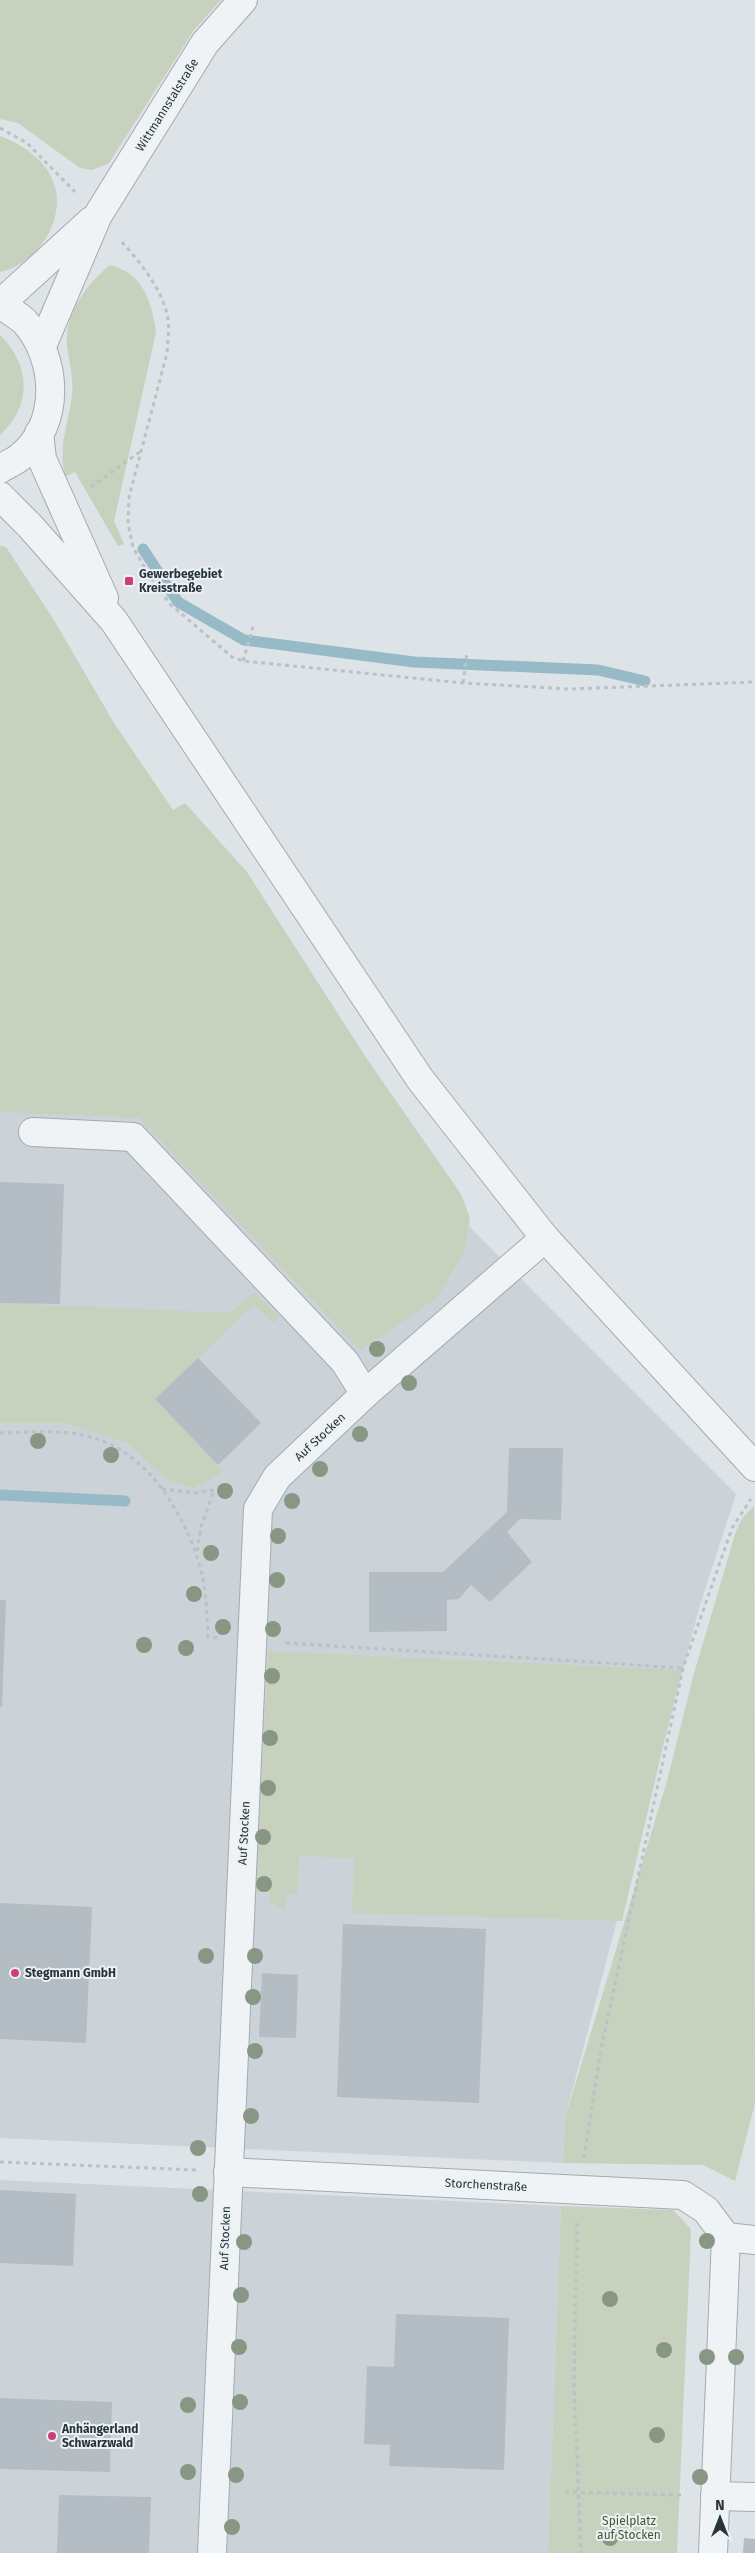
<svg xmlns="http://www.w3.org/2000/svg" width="755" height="2553" font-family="'Fira Sans',sans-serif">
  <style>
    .built { fill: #cbd3d9 }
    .green { fill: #c7d1be }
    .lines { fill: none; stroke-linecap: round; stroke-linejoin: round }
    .stream { stroke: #97bac7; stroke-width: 11 }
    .building { fill: #b4bdc3 }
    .minor-casing { stroke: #a2abb1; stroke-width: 30 }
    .path { stroke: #bbc1c5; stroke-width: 3; stroke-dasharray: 4 4; stroke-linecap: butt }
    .minor { stroke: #eff3f5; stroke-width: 28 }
    .tree { fill: #889784 }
    .poi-dot { fill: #ce3f76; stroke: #ecf1f4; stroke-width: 2 }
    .labels { text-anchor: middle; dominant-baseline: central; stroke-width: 4; stroke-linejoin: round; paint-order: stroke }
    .street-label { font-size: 12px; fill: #26343d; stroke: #ecf1f4 }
    .poi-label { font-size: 12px; font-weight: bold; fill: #26343d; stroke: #ecf1f4; text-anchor: start }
    .park-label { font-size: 12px; fill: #435933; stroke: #ecf1f4 }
  </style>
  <rect width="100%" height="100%" fill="#dde3e7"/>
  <g class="built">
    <polygon points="0,957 237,990 531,1289 736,1494 700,1605 565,2118 563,2163 0,2138"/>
    <polygon points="0,2180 561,2206 548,2553 0,2553"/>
  </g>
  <g class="green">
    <polygon points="0,0 221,0 194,30 109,163 92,170 80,168 18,123 0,119"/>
    <path d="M0 136C22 144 49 162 55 187 65 223 35 265 0 272Z"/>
    <path d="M110 265C143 273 152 302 156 332L114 521 124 544 118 546 75 472 65 477C58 445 68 426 72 395 74 379 69 362 67 346 64 314 87 284 110 265Z"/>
    <path d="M0 335C31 365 32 406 0 435Z"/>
    <polygon points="0,546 6,547 52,617 114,723 173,810 185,803 247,872 367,1059 461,1194 470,1218 463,1254 437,1298 360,1350 139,1118 0,1112"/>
    <polygon points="255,1292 279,1317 273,1323 254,1304 156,1399 224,1472 193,1488 168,1480 127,1443 65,1423 0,1423 0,1303 230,1313"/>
    <polygon points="754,1506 755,2103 735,2181 703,2165 563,2163 565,2118 667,1781 693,1677 736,1531 743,1517"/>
    <polygon points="268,1651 681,1670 622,1921 352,1913 354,1858 299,1856 297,1895 286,1894 285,1911 269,1901 269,1892 256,1892"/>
    <polygon points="561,2206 673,2210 691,2229 677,2553 548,2553"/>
  </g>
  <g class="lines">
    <g class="stream">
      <polyline points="143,549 178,602 244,640 414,662 598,670 645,681"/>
      <polyline points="0,1495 125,1501"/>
    </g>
  </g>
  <g class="building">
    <polygon points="0,1182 64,1184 60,1304 0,1303"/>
    <polygon points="198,1358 261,1423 218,1465 155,1399"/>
    <polygon points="509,1448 563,1448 561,1520 520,1519 507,1532 532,1562 490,1602 471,1585 459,1599 447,1600 447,1631 369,1632 369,1572 443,1572 507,1512"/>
    <polygon points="0,1600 6,1600 2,1707 0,1707"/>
    <polygon points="0,1903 92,1907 86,2043 0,2039"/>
    <polygon points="343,1924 486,1929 479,2103 337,2097"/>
    <polygon points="262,1973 298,1975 296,2038 259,2037"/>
    <polygon points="0,2190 76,2194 73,2266 0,2263"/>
    <polygon points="396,2314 509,2318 504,2470 389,2466 390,2445 364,2444 367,2366 394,2367"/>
    <polygon points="0,2398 112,2402 110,2472 0,2469"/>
    <polygon points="59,2495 151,2497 149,2553 57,2553"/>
    <polygon points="744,2538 755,2539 755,2553 743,2553"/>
  </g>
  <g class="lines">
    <g class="minor-casing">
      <g id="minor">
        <path d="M0 304C8 310 18 315 25 322 58 359 61 425 20 457 14 462 6 465 0 469"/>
        <polyline points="0,304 91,221"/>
        <polyline points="42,346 98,215 205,43 243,0"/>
        <polyline points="39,433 42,459 104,598"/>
        <polyline points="0,496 30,526 114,621 420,1079 545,1238 755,1467"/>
        <polyline points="33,1132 133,1137 345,1362 365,1394"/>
        <polyline points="228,2172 683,2195 706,2210 726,2237 713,2553"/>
        <polyline points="726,2237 755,2240"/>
        <polyline points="715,2496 755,2497"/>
        <polyline points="212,2553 258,1509 277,1477 365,1394 545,1238"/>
      </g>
    </g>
    <g class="path">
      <polyline points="0,128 27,143 75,192"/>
      <path d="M122 242C140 262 161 288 167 314 170 326 168 340 167 353L129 497 128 524 133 547 147 572 170 604 232 657 243 661 463 683 570 689 755 682"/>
      <polyline points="91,487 141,451"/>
      <polyline points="243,661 253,627"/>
      <polyline points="463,683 467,652"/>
      <path d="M0 1433C34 1432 73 1428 105 1442 150 1460 181 1511 196 1554 206 1580 207 1609 208 1637L219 1638"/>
      <polyline points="162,1489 193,1493 214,1490 201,1527 197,1553"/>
      <polyline points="286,1643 683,1668"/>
      <polyline points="584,2158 601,2049 683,1668 732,1528 751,1499"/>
      <polyline points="0,2162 197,2170"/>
      <polyline points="577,2223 574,2386 581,2553"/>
      <polyline points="565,2492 682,2495"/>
    </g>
    <use href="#minor" class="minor"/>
  </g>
  <g class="tree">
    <circle cx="377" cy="1349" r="8"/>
    <circle cx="409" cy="1383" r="8"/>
    <circle cx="360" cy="1434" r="8"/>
    <circle cx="38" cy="1441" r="8"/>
    <circle cx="111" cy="1455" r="8"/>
    <circle cx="320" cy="1469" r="8"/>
    <circle cx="225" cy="1491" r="8"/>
    <circle cx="292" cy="1501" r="8"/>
    <circle cx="278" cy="1536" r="8"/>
    <circle cx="211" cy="1553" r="8"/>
    <circle cx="277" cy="1580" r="8"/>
    <circle cx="194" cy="1594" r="8"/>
    <circle cx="223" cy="1627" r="8"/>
    <circle cx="273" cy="1629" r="8"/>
    <circle cx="144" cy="1645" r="8"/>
    <circle cx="186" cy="1648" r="8"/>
    <circle cx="272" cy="1676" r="8"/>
    <circle cx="270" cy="1738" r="8"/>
    <circle cx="268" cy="1788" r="8"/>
    <circle cx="263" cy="1837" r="8"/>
    <circle cx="264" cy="1884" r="8"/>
    <circle cx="206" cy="1956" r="8"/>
    <circle cx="255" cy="1956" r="8"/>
    <circle cx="253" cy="1997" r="8"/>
    <circle cx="255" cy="2051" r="8"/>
    <circle cx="251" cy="2116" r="8"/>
    <circle cx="198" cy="2148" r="8"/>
    <circle cx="200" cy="2194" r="8"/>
    <circle cx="707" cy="2241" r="8"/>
    <circle cx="244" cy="2242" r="8"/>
    <circle cx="241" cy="2295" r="8"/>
    <circle cx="610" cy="2299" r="8"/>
    <circle cx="239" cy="2347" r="8"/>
    <circle cx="664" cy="2350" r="8"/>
    <circle cx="707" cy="2357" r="8"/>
    <circle cx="736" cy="2357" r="8"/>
    <circle cx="240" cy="2402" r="8"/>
    <circle cx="188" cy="2405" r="8"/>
    <circle cx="657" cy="2435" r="8"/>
    <circle cx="188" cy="2472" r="8"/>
    <circle cx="236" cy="2475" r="8"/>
    <circle cx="700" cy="2477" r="8"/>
    <circle cx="232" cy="2527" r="8"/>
    <circle cx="610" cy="2538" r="8"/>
  </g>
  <g class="poi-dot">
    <rect x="124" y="576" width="10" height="10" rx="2.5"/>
    <circle cx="15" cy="1973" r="5"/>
    <circle cx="52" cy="2436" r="5"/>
  </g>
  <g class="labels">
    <g class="street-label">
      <text transform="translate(167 105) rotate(-58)">Wittmannstalstraße</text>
      <text transform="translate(320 1437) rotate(-43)">Auf Stocken</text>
      <text transform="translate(244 1833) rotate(-87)">Auf Stocken</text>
      <text transform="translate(486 2185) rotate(3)">Storchenstraße</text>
      <text transform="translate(225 2238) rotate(-88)">Auf Stocken</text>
    </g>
    <g class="poi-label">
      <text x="139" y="574">Gewerbegebiet<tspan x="139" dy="14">Kreisstraße</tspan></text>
      <text x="25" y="1973">Stegmann GmbH</text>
      <text x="62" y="2429">Anhängerland<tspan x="62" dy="14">Schwarzwald</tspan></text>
    </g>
    <g class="park-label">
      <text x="629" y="2521">Spielplatz<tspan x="629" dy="14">auf Stocken</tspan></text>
    </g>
  </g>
  <g transform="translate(720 2518)" stroke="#ecf1f4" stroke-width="4" paint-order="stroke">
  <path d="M0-4L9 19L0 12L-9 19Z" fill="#26343d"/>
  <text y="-8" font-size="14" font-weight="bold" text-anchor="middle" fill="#26343d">N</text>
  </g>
</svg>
